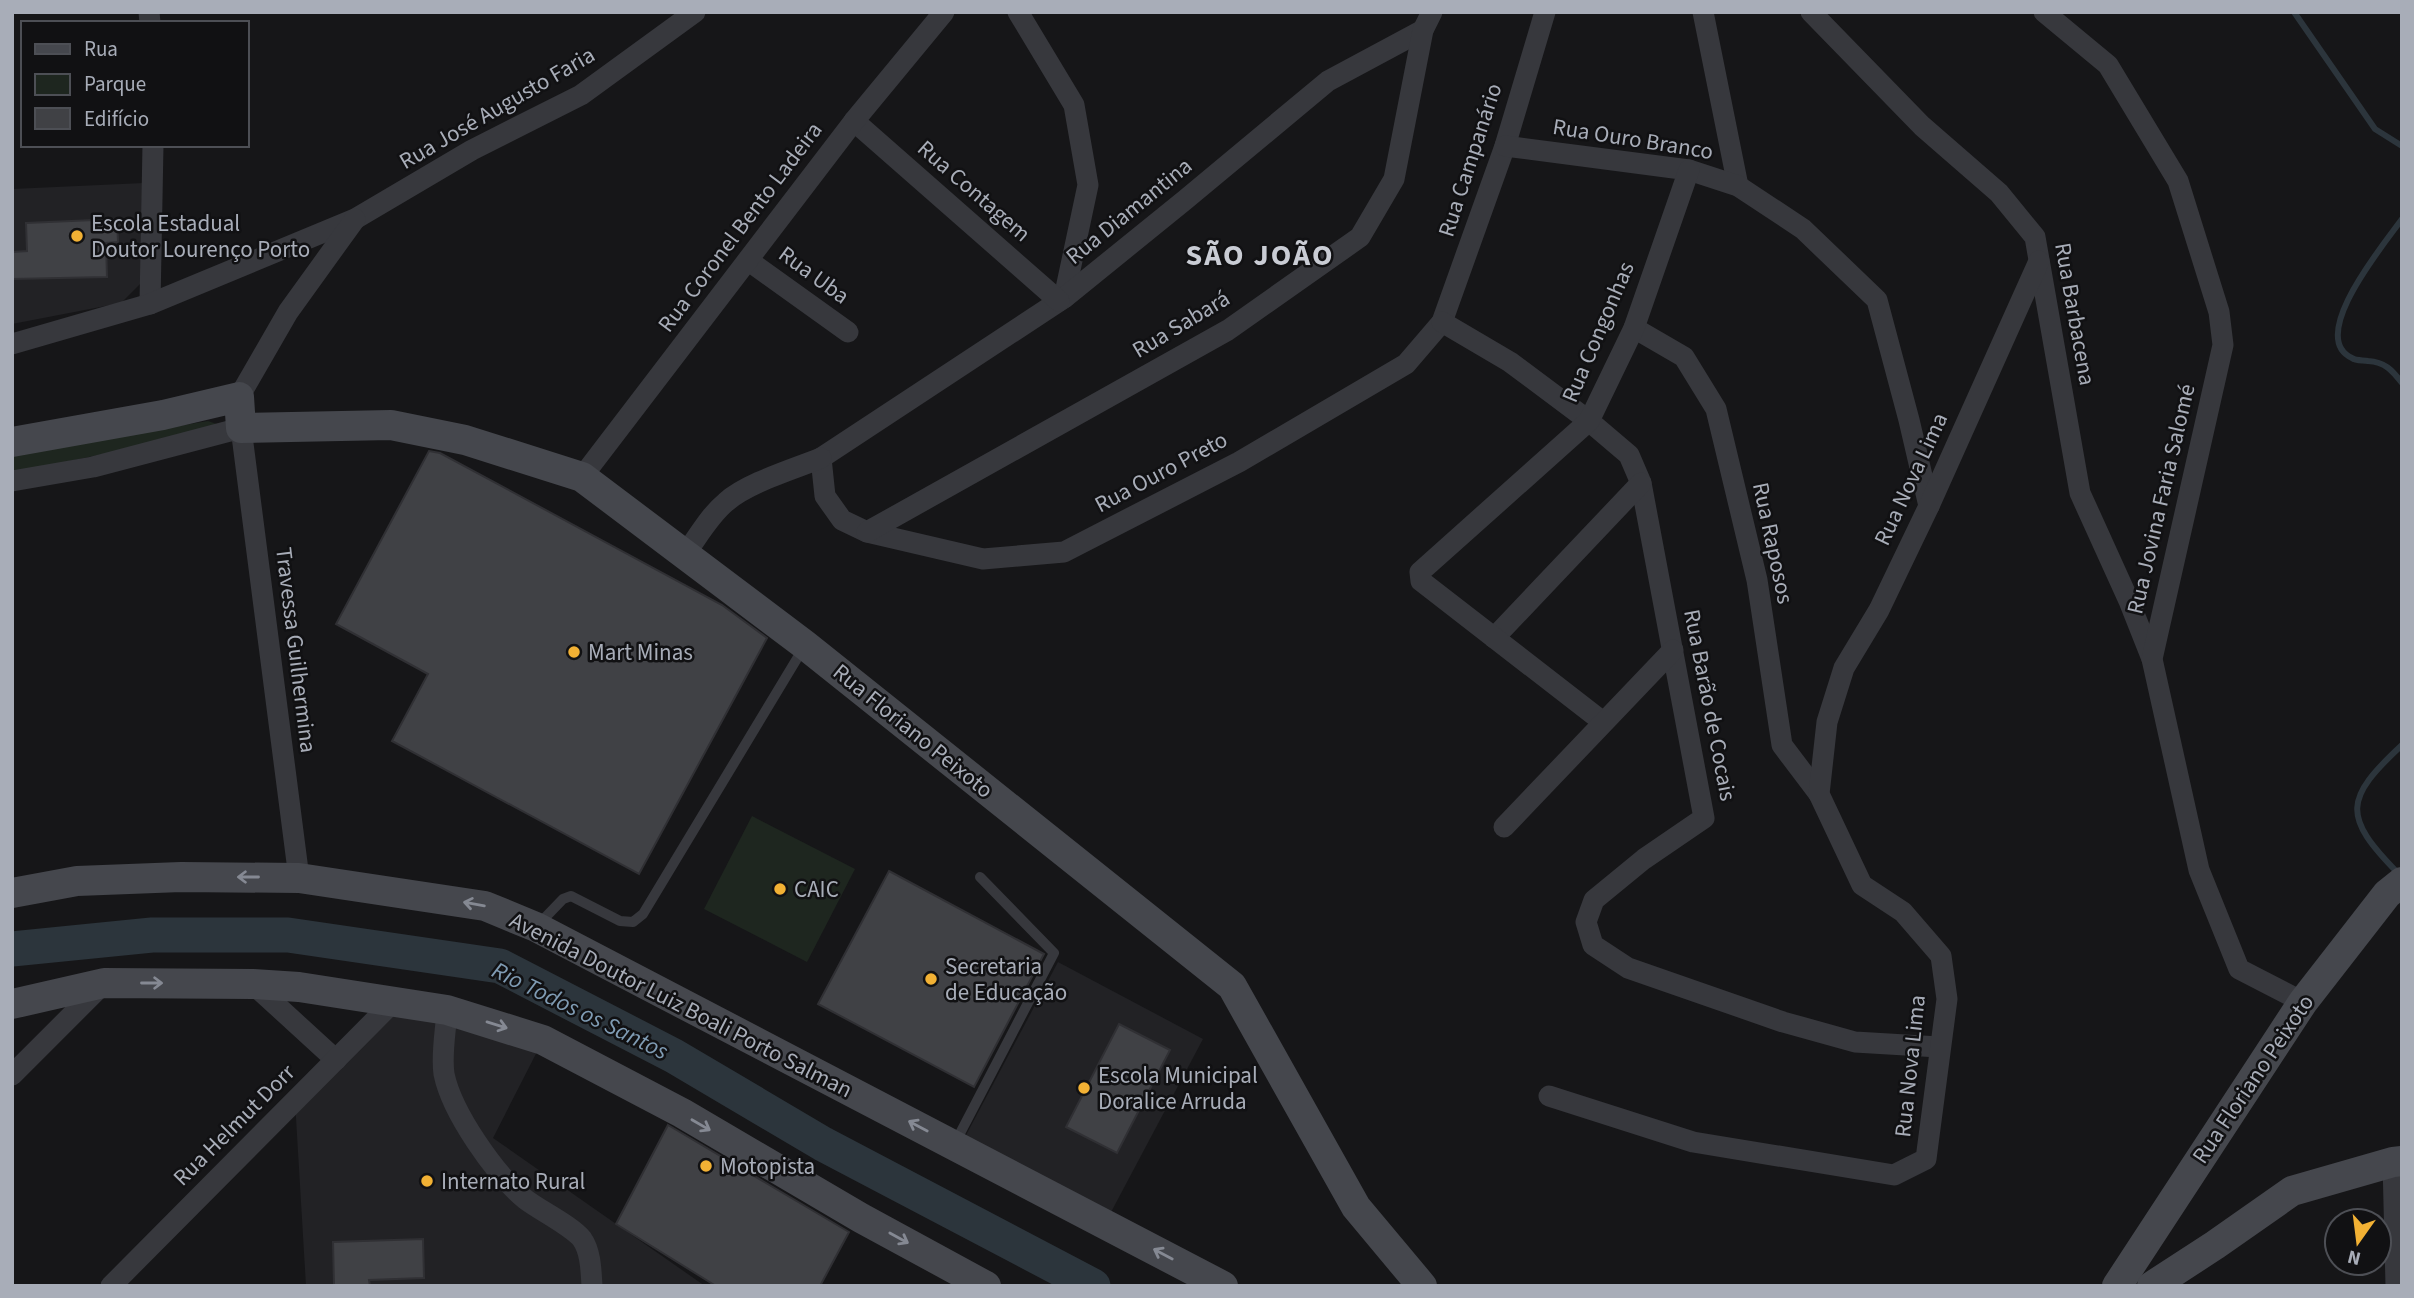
<svg xmlns="http://www.w3.org/2000/svg" width="2414" height="1298" font-family="'Source Sans 3',sans-serif">
  <style>
    .built { fill: #222225 }
    .green { fill: #1e261f }
    .lines { fill: none; stroke-linecap: round; stroke-linejoin: round }
    .stream { stroke: #2c353c; stroke-width: 6 }
    .river { stroke: #2c353c; stroke-width: 35 }
    .building { fill: #404145; stroke: #303034; stroke-width: 2 }
    .lane { stroke: #37383d; stroke-width: 10 }
    .street { stroke: #37383d; stroke-width: 21 }
    .secondary { stroke: #45474d; stroke-width: 30 }
    .oneway { stroke: #858993 }
    .poi-dot { fill: #f2b134; stroke: #111113; stroke-width: 2.5 }
    .labels { text-anchor: middle; dominant-baseline: central; stroke-width: 5; stroke-linejoin: round; paint-order: stroke }
    .street-label { font-size: 23px; fill: #a8adb8; stroke: #111113 }
    .poi-label { font-size: 23px; fill: #a8adb8; stroke: #111113; text-anchor: start }
    .water-label { font-size: 24px; font-style: italic; fill: #7f9bb3; stroke: #111113 }
    .district-label { font-size: 30px; font-weight: bold; letter-spacing: 2px; fill: #c9ccd4; stroke: #111113 }
  </style>
  <rect width="100%" height="100%" fill="#161618"/>
  <g class="built">
    <polygon points="144,183 141,283 121,303 12,324 12,189"/>
    <polygon points="1058,962 1203,1039 1110,1214 965,1137"/>
    <polygon points="394,1001 543,1040 493,1138 705,1286 306,1286 295,1101"/>
  </g>
  <g class="green">
    <polygon points="208,421 228,428 12,473 12,454"/>
    <polygon points="752,816 855,869 807,962 704,909"/>
  </g>
  <g class="lines">
    <g class="stream">
      <polyline points="2294,12 2375,129 2402,146"/>
      <path d="M2402 219C2385 243 2306 337 2352 358 2356 361 2363 360 2368 361 2385 362 2392 370 2402 383"/>
      <path d="M2398 873C2342 816 2344 799 2402 745"/>
    </g>
    <polyline class="river" points="12,949 152,935 288,935 500,966 674,1056 823,1144 1093,1286"/>
  </g>
  <g class="building">
    <polygon points="117,219 118,242 106,243 107,277 12,279 12,252 27,251 26,223"/>
    <polygon points="429,451 440,453 722,605 767,638 639,874 392,741 428,674 336,624"/>
    <polygon points="889,871 1044,954 974,1087 818,1004"/>
    <polygon points="1119,1024 1170,1050 1117,1153 1066,1127"/>
    <polygon points="668,1125 849,1232 820,1286 716,1286 616,1224"/>
    <polygon points="423,1239 424,1278 369,1280 370,1286 334,1286 333,1242"/>
  </g>
  <g class="lines">
    <g class="lane">
      <polyline points="537,926 563,899 571,896 620,921 633,922 643,914 804,647"/>
      <polyline points="955,1143 1054,953 980,877"/>
    </g>
    <g class="street">
      <polyline points="149,12 150,23"/>
      <polyline points="1018,12 1074,105 1088,185 1064,298"/>
      <polyline points="1703,12 1738,186"/>
      <polyline points="1811,12 1922,126 1999,193 2035,237 2080,493 2129,601 2152,659"/>
      <polyline points="2044,12 2108,65 2178,181 2219,312 2223,345 2152,659 2199,870 2239,969 2303,1002"/>
      <polyline points="1423,30 1328,81 1185,200 1064,298 821,458 825,496 842,520 867,532 983,559 1064,552 1239,462 1406,364 1442,322 1505,146 1545,12"/>
      <polyline points="854,121 1059,301"/>
      <polyline points="1505,146 1689,170 1738,186 1803,229 1877,300 1909,420 1929,506"/>
      <polyline points="749,261 848,332"/>
      <polyline points="150,304 153,145"/>
      <polyline points="1442,322 1510,362 1589,421 1629,455 1641,483 1704,818 1644,859 1594,900 1586,922 1593,945 1628,968 1783,1022 1855,1042 1939,1047"/>
      <polyline points="1634,328 1684,357 1716,409 1757,580 1782,745 1819,794"/>
      <polyline points="12,344 150,304 355,219 472,150 581,95 695,12"/>
      <polyline points="239,397 288,312 355,219"/>
      <polyline points="582,477 854,121 944,12"/>
      <polyline points="12,481 93,467 241,428 299,878"/>
      <polyline points="867,532 1228,330 1360,237 1394,179 1423,30 1432,12"/>
      <path d="M685 554C698 537 709 516 726 502 747 483 794 469 821 458"/>
      <polyline points="1494,638 1641,483"/>
      <polyline points="1603,722 1421,581 1420,572 1589,421 1634,328 1689,170"/>
      <polyline points="1504,827 1673,650"/>
      <polyline points="253,984 336,1060"/>
      <path d="M447 1010C446 1030 441 1054 444 1074 452 1113 495 1174 525 1199 539 1210 572 1226 582 1239 591 1252 591 1271 592 1286"/>
      <polyline points="12,1075 104,983"/>
      <polyline points="1549,1096 1693,1142 1894,1175 1926,1159 1947,999 1941,956 1903,912 1862,885 1819,794 1827,722 1844,668 1879,610 1929,506 2039,261"/>
      <polyline points="2393,1162 2396,1286"/>
      <polyline points="111,1286 394,1001"/>
    </g>
    <g class="secondary">
      <polyline points="12,442 163,415 239,397 241,428 391,425 465,440 582,477 805,645 1232,986 1356,1207 1422,1286"/>
      <polyline points="12,893 77,881 181,877 299,878 485,906 536,927 1223,1286"/>
      <polyline points="12,1004 104,983 253,984 299,987 447,1010 543,1040 682,1113 861,1218 986,1286"/>
      <polyline points="2117,1286 2303,1002 2387,894 2402,882"/>
      <polyline points="2152,1286 2215,1245 2292,1191 2393,1162 2402,1161"/>
    </g>
  </g>
  <defs><path id="oneway-shaft" d="M-6 0H5M1.5-3L5.5 0L1.5 3" fill="none" stroke-width="1.6" stroke-linecap="round" stroke-linejoin="round" transform="scale(1.75)"/></defs>
  <g class="oneway">
    <use href="#oneway-shaft" transform="translate(248 877) rotate(-180)"/>
    <use href="#oneway-shaft" transform="translate(474 904) rotate(-170)"/>
    <use href="#oneway-shaft" transform="translate(152 983)"/>
    <use href="#oneway-shaft" transform="translate(497 1025) rotate(17)"/>
    <use href="#oneway-shaft" transform="translate(701 1125) rotate(30)"/>
    <use href="#oneway-shaft" transform="translate(918 1126) rotate(-152)"/>
    <use href="#oneway-shaft" transform="translate(899 1238) rotate(29)"/>
    <use href="#oneway-shaft" transform="translate(1163 1254) rotate(-152)"/>
  </g>
  <g class="poi-dot">
    <circle cx="77" cy="236" r="7"/>
    <circle cx="574" cy="652" r="7"/>
    <circle cx="780" cy="889" r="7"/>
    <circle cx="931" cy="979" r="7"/>
    <circle cx="1084" cy="1088" r="7"/>
    <circle cx="706" cy="1166" r="7"/>
    <circle cx="427" cy="1181" r="7"/>
  </g>
  <g class="labels">
    <g class="street-label">
      <text transform="translate(497 108) rotate(-30)">Rua José Augusto Faria</text>
      <text transform="translate(1633 139) rotate(9)">Rua Ouro Branco</text>
      <text transform="translate(1470 160) rotate(-72)">Rua Campanário</text>
      <text transform="translate(974 191) rotate(41)">Rua Contagem</text>
      <text transform="translate(1129 211) rotate(-39)">Rua Diamantina</text>
      <text transform="translate(740 227) rotate(-53)">Rua Coronel Bento Ladeira</text>
      <text transform="translate(814 275) rotate(36)">Rua Uba</text>
      <text transform="translate(2075 314) rotate(80)">Rua Barbacena</text>
      <text transform="translate(1181 324) rotate(-31)">Rua Sabará</text>
      <text transform="translate(1598 332) rotate(-67)">Rua Congonhas</text>
      <text transform="translate(1161 472) rotate(-28)">Rua Ouro Preto</text>
      <text transform="translate(1911 479) rotate(-65)">Rua Nova Lima</text>
      <text transform="translate(2161 499) rotate(-77)">Rua Jovina Faria Salomé</text>
      <text transform="translate(1773 543) rotate(78)">Rua Raposos</text>
      <text transform="translate(296 650) rotate(83)">Travessa Guilhermina</text>
      <text transform="translate(1710 705) rotate(79)">Rua Barão de Cocais</text>
      <text transform="translate(913 731) rotate(39)">Rua Floriano Peixoto</text>
      <text transform="translate(681 1005) rotate(27)">Avenida Doutor Luiz Boali Porto Salman</text>
      <text transform="translate(1910 1066) rotate(-84)">Rua Nova Lima</text>
      <text transform="translate(2253 1079) rotate(-56)">Rua Floriano Peixoto</text>
      <text transform="translate(234 1125) rotate(-45)">Rua Helmut Dorr</text>
    </g>
    <g class="poi-label">
      <text x="91" y="223">Escola Estadual<tspan x="91" dy="26">Doutor Lourenço Porto</tspan></text>
      <text x="588" y="652">Mart Minas</text>
      <text x="794" y="889">CAIC</text>
      <text x="945" y="966">Secretaria<tspan x="945" dy="26">de Educação</tspan></text>
      <text x="1098" y="1075">Escola Municipal<tspan x="1098" dy="26">Doralice Arruda</tspan></text>
      <text x="720" y="1166">Motopista</text>
      <text x="441" y="1181">Internato Rural</text>
    </g>
    <g class="water-label">
      <text transform="translate(580 1011) rotate(26)">Rio Todos os Santos</text>
    </g>
    <g class="district-label">
      <text x="1260" y="255">SÃO JOÃO</text>
    </g>
  </g>
  <rect width="2414" height="1298" fill="none" stroke="#a8adb8" stroke-width="28"/>
  <rect x="21" y="21" width="228" height="126" fill="#111113" stroke="#4d4f55" stroke-width="2"/>
  <rect x="35" y="44" width="35" height="10" fill="#45474d" stroke="#4d4f55" stroke-width="2"/>
  <text x="84" y="56" font-size="21" fill="#a8adb8">Rua</text>
  <rect x="35" y="74" width="35" height="21" fill="#1e261f" stroke="#4d4f55" stroke-width="2"/>
  <text x="84" y="91" font-size="21" fill="#a8adb8">Parque</text>
  <rect x="35" y="108" width="35" height="21" fill="#404145" stroke="#4d4f55" stroke-width="2"/>
  <text x="84" y="126" font-size="21" fill="#a8adb8">Edifício</text>
  <g transform="translate(2358 1242) rotate(194)"><circle r="33" fill="#111113" stroke="#4d4f55" stroke-width="2"/>
  <path d="M0-5L12 26L0 18L-12 26Z" fill="#f2b134"/>
  <text y="-10" font-size="19" font-weight="bold" text-anchor="middle" fill="#a8adb8">N</text>
  </g>
</svg>
